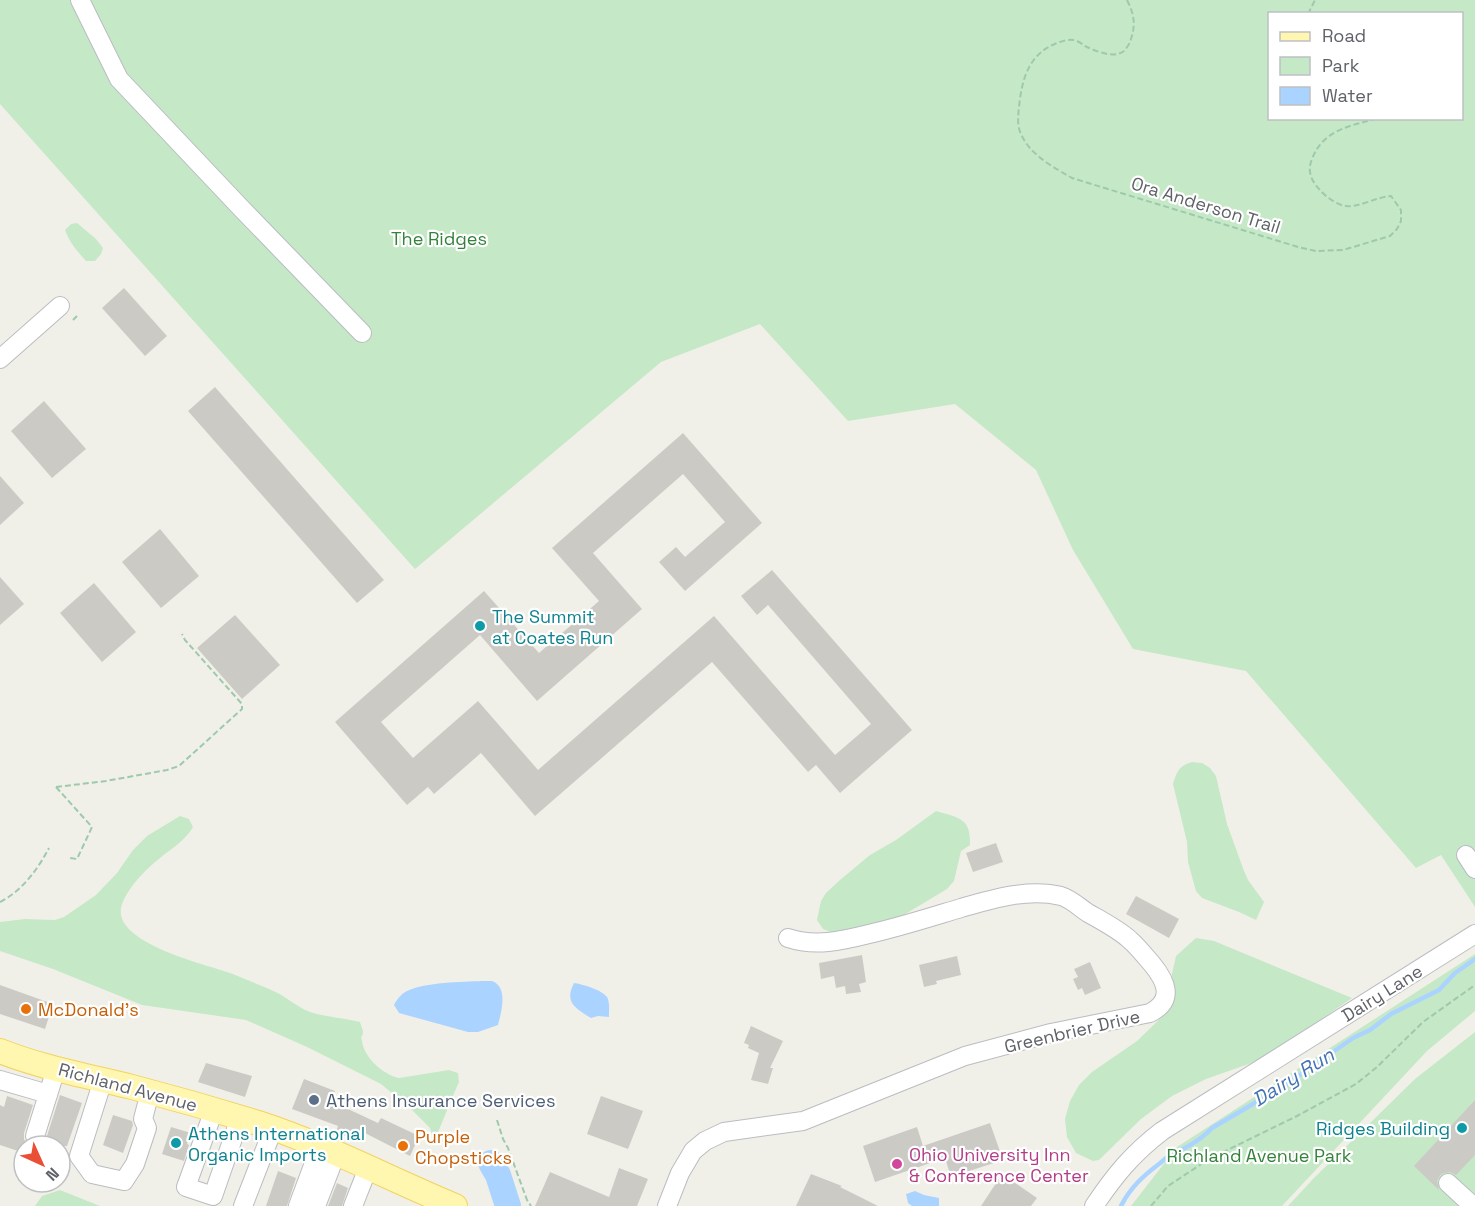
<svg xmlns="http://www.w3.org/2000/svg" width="1475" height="1206" font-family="'Space Grotesk',sans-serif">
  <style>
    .green { fill: #c5e8c7; fill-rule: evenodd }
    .water { fill: #aad4ff }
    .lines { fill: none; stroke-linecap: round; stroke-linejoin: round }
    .stream { stroke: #aad4ff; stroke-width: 4.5 }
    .river { stroke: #aad4ff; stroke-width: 26 }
    .building { fill: #cccac5 }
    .minor-casing { stroke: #babcc1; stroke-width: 20 }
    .major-casing { stroke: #f2d260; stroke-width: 26 }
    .path { stroke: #9ec9ad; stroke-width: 2; stroke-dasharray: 6 3; stroke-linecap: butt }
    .minor { stroke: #fff; stroke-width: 18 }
    .major { stroke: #fff7af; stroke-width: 24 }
    .culture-dot { fill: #0f9aa8; stroke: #fff; stroke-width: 2 }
    .food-dot { fill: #e8710a; stroke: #fff; stroke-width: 2 }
    .service-dot { fill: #5c6f8a; stroke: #fff; stroke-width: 2 }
    .hotel-dot { fill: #d1479c; stroke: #fff; stroke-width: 2 }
    .labels { text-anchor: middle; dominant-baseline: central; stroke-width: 4.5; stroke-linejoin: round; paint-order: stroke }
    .street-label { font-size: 18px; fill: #5f6268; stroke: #fff }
    .park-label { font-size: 18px; fill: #34823c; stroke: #fff }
    .culture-label { font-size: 18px; fill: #0d838f; stroke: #fff; text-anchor: start }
    .food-label { font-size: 18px; fill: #c56008; stroke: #fff; text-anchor: start }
    .service-label { font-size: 18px; fill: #4e5e75; stroke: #fff; text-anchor: start }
    .hotel-label { font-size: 18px; fill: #b23c85; stroke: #fff; text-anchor: start }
    .water-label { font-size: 20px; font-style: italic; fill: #4473b3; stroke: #fff }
  </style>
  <rect width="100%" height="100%" fill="#f1f0e8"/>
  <g class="green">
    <path d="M0 0H1475V907L1441 855 1416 868 1246 671 1133 649 1073 550 1036 470 955 404 848 421 760 324 661 362 415 569 0 104ZM1270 14H1462V118H1270Z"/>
    <path d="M77 223 96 239 103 248 101 254 95 261H86C78 252 69 242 65 230L71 224Z"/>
    <path d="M1192 762 1202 763 1210 768 1216 776 1227 824 1244 871 1248 880 1264 902 1256 920 1239 912 1202 898 1196 891 1188 862 1187 842 1173 784C1177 771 1179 766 1192 762Z"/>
    <path d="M936 811C958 818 971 817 970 845L961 851 954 881 947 889 902 916 883 925 833 933 823 929 817 920 821 901 826 893 840 880 870 855 896 840Z"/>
    <path d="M180 816 189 819 193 827C185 841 172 848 160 858 146 869 125 890 121 908 115 942 200 963 224 971 237 975 249 981 262 986 269 989 277 992 283 996 292 1002 300 1008 310 1012 326 1017 344 1018 360 1022 360 1022 363 1031 363 1031 363 1039 360 1033 362 1041 364 1058 384 1075 399 1078L449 1070 458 1073 459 1082 455 1091 434 1142 430 1128 410 1108 381 1084 307 1047 246 1020 142 1005 53 969 0 951V922L25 919 55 920 64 917 96 895 117 873 133 850 147 836Z"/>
    <polygon points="1196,938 1214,941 1352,998 1307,1029 1277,1052 1260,1060 1206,1079 1172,1096 1141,1119 1099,1160 1093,1161 1076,1153 1067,1137 1065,1119 1070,1101 1079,1085 1092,1072 1137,1041 1168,1011 1168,992 1176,956"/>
    <polygon points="1475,954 1475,1011 1427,1051 1282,1206 1131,1206 1177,1147"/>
    <polygon points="1475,1032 1475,1206 1288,1206 1314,1178 1415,1079"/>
    <polygon points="60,1190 100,1206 35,1206 42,1196"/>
  </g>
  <g class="water">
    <path d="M482 981C483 981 491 981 492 981 509 987 501 1013 498 1025L478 1032H468L399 1013 394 1005C397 999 401 994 407 991 426 982 461 982 482 981Z"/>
    <path d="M574 983C582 984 602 990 607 997 610 1002 609 1011 609 1017L598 1016 591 1018C575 1008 564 1002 574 983Z"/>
    <polygon points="915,1191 924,1195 939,1198 939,1206 912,1206 908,1203 906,1194"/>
  </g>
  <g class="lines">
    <path class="stream" d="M1121 1206C1130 1188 1143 1176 1159 1164 1162 1162 1165 1158 1169 1156 1185 1148 1200 1141 1212 1128L1287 1084 1353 1038 1370 1030 1391 1014 1439 990 1455 973 1475 959"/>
    <polyline class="river" points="491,1163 498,1175 508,1206"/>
  </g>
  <g class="building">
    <polygon points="124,288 167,336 145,356 102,308"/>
    <polygon points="215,387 384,580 357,603 188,411"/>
    <polygon points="44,401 86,449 52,478 11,431"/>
    <polygon points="683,433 762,523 685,591 659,562 676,547 685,557 725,522 683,474 593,553 642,609 537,701 480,635 381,722 413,758 478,701 538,770 714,616 835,755 871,724 768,605 757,615 741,596 772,570 912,730 840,793 816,765 808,772 712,662 535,816 481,753 434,794 428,787 407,805 335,722 484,591 539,653 599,601 552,548"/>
    <polygon points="0,476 24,503 0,525"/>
    <polygon points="160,529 199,576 161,608 122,562"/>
    <polygon points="0,577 24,604 0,625"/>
    <polygon points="94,583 136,632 102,662 60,613"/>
    <polygon points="235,615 280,665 242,699 197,648"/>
    <polygon points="996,843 1003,862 973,872 966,853"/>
    <polygon points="1136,896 1179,919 1169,938 1126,914"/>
    <polygon points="862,955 866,982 859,984 861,992 846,994 845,986 836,988 834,976 821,979 819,963"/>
    <polygon points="957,956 961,975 936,981 937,984 924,987 919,965"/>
    <polygon points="1090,962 1101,988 1085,995 1082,988 1078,990 1073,979 1078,977 1074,969"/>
    <polygon points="0,985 53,1004 45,1029 0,1014"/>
    <polygon points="751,1026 783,1041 770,1068 773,1068 768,1084 751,1080 759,1053 748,1048 749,1045 744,1043"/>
    <polygon points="206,1063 252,1076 245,1097 198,1082"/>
    <polygon points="304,1079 335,1091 331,1101 378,1123 381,1118 419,1136 410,1156 361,1131 356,1141 336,1132 338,1126 292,1109"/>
    <polygon points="60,1095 82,1103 67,1146 39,1146 43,1144 46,1139"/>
    <polygon points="7,1096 33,1105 24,1133 24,1139 26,1143 30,1146 23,1146 21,1152 0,1145 0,1105 4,1107"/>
    <polygon points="601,1096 643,1111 628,1149 587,1134"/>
    <polygon points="1475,1100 1475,1155 1456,1175 1450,1172 1444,1173 1440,1175 1437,1181 1439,1190 1414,1166"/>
    <polygon points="113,1115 132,1121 133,1125 123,1153 103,1145"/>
    <polygon points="990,1123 1003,1160 951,1177 945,1158 875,1182 863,1146 917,1127 923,1146"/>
    <polygon points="171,1127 191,1133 187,1144 189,1145 184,1161 162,1154"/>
    <polygon points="619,1168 648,1179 637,1206 535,1206 550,1172 609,1197"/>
    <polygon points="278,1171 296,1178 287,1206 266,1206"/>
    <polygon points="811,1174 842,1186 840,1187 878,1206 796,1206"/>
    <polygon points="1002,1174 1037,1198 1031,1206 981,1206"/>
    <polygon points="337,1183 348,1188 342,1206 328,1206"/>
  </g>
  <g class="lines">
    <g class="minor-casing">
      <g id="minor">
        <polyline points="80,0 119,79 241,208 362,333"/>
        <polyline points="0,359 60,306"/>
        <polyline points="1466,855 1475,869"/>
        <polyline points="0,1080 48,1094"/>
        <polyline points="103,1080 79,1156 92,1174 124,1181 135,1164 147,1128 143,1119 150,1092"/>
        <polyline points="214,1110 186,1187 213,1196 240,1118"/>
        <polyline points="35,1136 56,1069"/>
        <polyline points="1448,1183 1473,1206"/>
        <polyline points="243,1206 273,1129"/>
        <polyline points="298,1206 320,1147"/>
        <polyline points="316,1206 336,1154"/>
        <polyline points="353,1206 368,1168"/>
        <path d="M667 1206 680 1173 693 1151 705 1141 724 1132 803 1121 965 1056 1051 1033 1150 1013C1175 1000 1166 981 1152 964 1145 956 1138 947 1130 940 1118 929 1102 921 1088 913 1079 907 1071 899 1061 896 1028 888 992 899 961 908 931 917 900 927 869 934 841 941 815 947 788 938"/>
        <path d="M1094 1206C1115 1175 1132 1154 1162 1131L1475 934"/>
      </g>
    </g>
    <g class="major-casing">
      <path id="major" d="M0 1051C43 1068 88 1076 132 1087 174 1098 216 1110 258 1123 326 1145 390 1179 455 1206"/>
    </g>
    <g class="path">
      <path d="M1127 0C1134 14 1136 24 1131 39 1130 43 1127 48 1124 51 1114 59 1095 51 1085 46 1082 44 1077 40 1073 40 1069 39 1063 41 1060 42 1029 52 1022 78 1019 107 1018 116 1017 126 1021 134 1030 155 1053 167 1072 178L1298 247 1316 251 1343 250 1390 236 1397 229 1401 221V210L1391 196C1376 197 1358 208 1346 206 1336 205 1325 196 1319 189 1311 180 1307 171 1312 159 1323 129 1353 125 1380 118"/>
      <polyline points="1308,14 1315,0"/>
      <polyline points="73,320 77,316"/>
      <polyline points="56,787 106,781 167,770 179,766 242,709 242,704 185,640 182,634"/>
      <polyline points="56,787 92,827 77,859 70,858"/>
      <path d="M0 902C22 891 38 869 49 848"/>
      <polyline points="497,1120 503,1139 508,1148 527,1200 531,1206"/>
      <polyline points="1151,1206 1168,1186 1209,1159 1297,1116 1356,1084 1377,1067 1423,1022 1475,985"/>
    </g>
    <use href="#minor" class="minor"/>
    <use href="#major" class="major"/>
  </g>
  <g class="culture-dot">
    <circle cx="480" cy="626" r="6"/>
    <circle cx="1462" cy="1128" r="6"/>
    <circle cx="176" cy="1143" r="6"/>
  </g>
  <g class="food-dot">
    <circle cx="26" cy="1009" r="6"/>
    <circle cx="403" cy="1146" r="6"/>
  </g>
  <circle class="service-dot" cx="314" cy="1100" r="6"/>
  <circle class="hotel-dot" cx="897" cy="1164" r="6"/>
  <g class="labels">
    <g class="street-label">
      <text transform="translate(1206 205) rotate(17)">Ora Anderson Trail</text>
      <text transform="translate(1382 993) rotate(-32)">Dairy Lane</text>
      <text transform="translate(1072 1031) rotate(-13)">Greenbrier Drive</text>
      <text transform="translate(128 1087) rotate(15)">Richland Avenue</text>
    </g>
    <g class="park-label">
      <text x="439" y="238">The Ridges</text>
      <text x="1259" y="1155">Richland Avenue Park</text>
    </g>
    <g class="culture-label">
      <text x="492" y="616">The Summit<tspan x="492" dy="21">at Coates Run</tspan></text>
      <text x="1450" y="1128" text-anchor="end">Ridges Building</text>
      <text x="188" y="1133">Athens International<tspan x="188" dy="21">Organic Imports</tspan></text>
    </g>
    <g class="food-label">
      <text x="38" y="1009">McDonald's</text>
      <text x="415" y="1136">Purple<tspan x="415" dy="21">Chopsticks</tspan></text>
    </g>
    <g class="service-label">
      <text x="326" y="1100">Athens Insurance Services</text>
    </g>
    <g class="hotel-label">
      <text x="909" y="1154">Ohio University Inn<tspan x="909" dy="21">&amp; Conference Center</tspan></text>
    </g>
    <g class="water-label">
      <text transform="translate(1293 1077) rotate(-32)">Dairy Run</text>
    </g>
  </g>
  <rect x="1268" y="12" width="195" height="108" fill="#ffffff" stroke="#bfc0c3" stroke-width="1.5"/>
  <rect x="1280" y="32" width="30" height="9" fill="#fff7af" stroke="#bfc0c3" stroke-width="1.5"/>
  <text x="1322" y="42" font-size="18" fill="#5f6268">Road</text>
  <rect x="1280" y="57" width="30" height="18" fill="#c5e8c7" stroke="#bfc0c3" stroke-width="1.5"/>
  <text x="1322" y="72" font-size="18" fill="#5f6268">Park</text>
  <rect x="1280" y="87" width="30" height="18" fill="#aad4ff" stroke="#bfc0c3" stroke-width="1.5"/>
  <text x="1322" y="102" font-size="18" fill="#5f6268">Water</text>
  <g transform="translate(42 1164) rotate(135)"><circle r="28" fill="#ffffff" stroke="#bfc0c3" stroke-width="1.5"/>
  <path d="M0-4.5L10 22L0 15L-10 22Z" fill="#ea4e35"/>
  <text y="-9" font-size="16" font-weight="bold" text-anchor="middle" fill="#5f6268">N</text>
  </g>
</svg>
